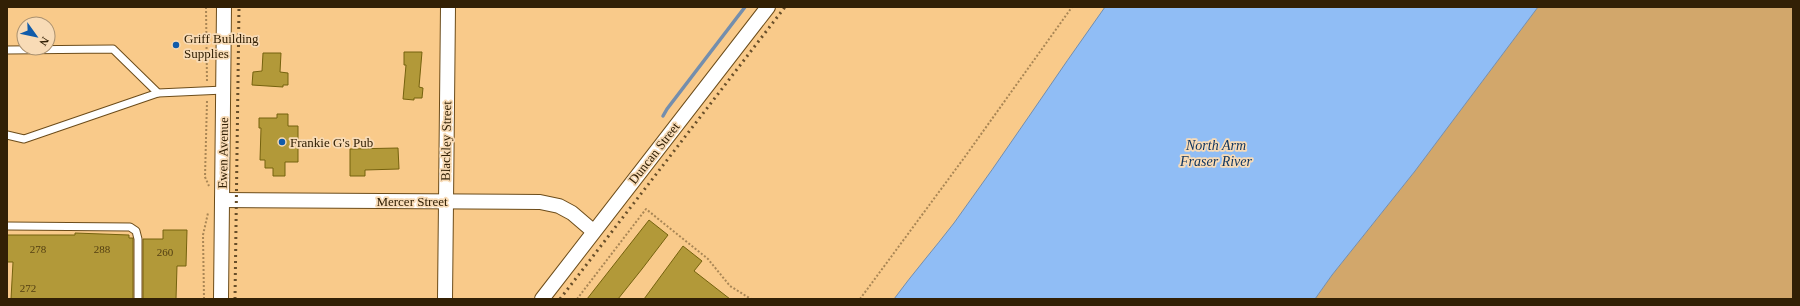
<svg xmlns="http://www.w3.org/2000/svg" width="1800" height="306" font-family="Georgia,serif">
  <style>
    .green { fill: #d2a76b }
    .water { fill: #90bdf5; stroke: #748ead }
    .lines { fill: none; stroke-linecap: round; stroke-linejoin: round }
    .stream { stroke: #748ead; stroke-width: 3.5 }
    .building { fill: #b29939; stroke: #75620e }
    .lane-casing { stroke: #6c4c1a; stroke-width: 9 }
    .street-casing { stroke: #6c4c1a; stroke-width: 16 }
    .path { stroke: #a98655; stroke-width: 2; stroke-dasharray: 2 2; stroke-linecap: butt }
    .lane { stroke: #fff; stroke-width: 7 }
    .street { stroke: #fff; stroke-width: 14 }
    .rail { stroke: #684e29; stroke-width: 3; stroke-dasharray: 2 4; stroke-linecap: butt }
    .poi-dot { fill: #105baa; stroke: #f8dbb6; stroke-width: 1.5 }
    .labels { text-anchor: middle; dominant-baseline: central; stroke-width: 3.5; stroke-linejoin: round; paint-order: stroke }
    .number-label { font-size: 11px; fill: #523e12 }
    .poi-label { font-size: 13px; fill: #322005; stroke: #f8dbb6; text-anchor: start }
    .street-label { font-size: 13px; fill: #322005; stroke: #f8dbb6 }
    .water-label { font-size: 14px; font-style: italic; fill: #0d335e; stroke: #f8dbb6 }
  </style>
  <rect width="100%" height="100%" fill="#f9ca8a"/>
  <polygon class="green" points="1538,7 1793,7 1793,299 1315,299 1332,275 1415,171"/>
  <path class="water" d="M1105 7H1538L1415 171 1332 275 1315 299H894C913 273 934 249 954 223 1006 152 1054 78 1105 7Z"/>
  <g class="lines">
    <polyline class="stream" points="663,116 667,109 745,7"/>
  </g>
  <g class="building">
    <polygon points="404,52 422,52 419,87 423,88 422,98 414,98 414,100 403,99 406,65 404,65"/>
    <polygon points="263,53 281,53 280,72 288,73 288,85 283,85 283,87 252,85 253,72 262,71"/>
    <polygon points="277,114 288,114 288,126 298,126 298,162 285,162 285,176 273,176 273,168 265,168 265,160 260,160 261,128 259,128 259,118 277,118"/>
    <polygon points="398,148 399,169 365,170 365,176 350,176 350,149"/>
    <polygon points="649,220 668,235 642,269 618,299 587,299"/>
    <polygon points="163,230 187,230 186,266 177,266 176,299 143,299 143,239 163,239"/>
    <polygon points="75,233 129,235 129,238 133,238 133,299 11,299 13,262 7,262 7,235 75,235"/>
    <polygon points="683,246 702,261 694,271 730,299 644,299"/>
  </g>
  <g class="lines">
    <g class="lane-casing">
      <g id="lane">
        <polyline points="7,50 113,49 158,93 224,90"/>
        <polyline points="7,135 24,139 158,93"/>
        <polyline points="7,226 130,227 136,231 138,239 138,299"/>
      </g>
    </g>
    <g class="street-casing">
      <g id="street">
        <polyline points="222,200 540,202 559,206 572,213 593,231"/>
        <polyline points="221,299 224,7"/>
        <polyline points="445,299 448,7"/>
        <polyline points="542,299 768,7"/>
      </g>
    </g>
    <g class="path">
      <polyline points="206,7 207,82"/>
      <polyline points="207,101 205,177 209,186"/>
      <polyline points="204,299 203,235 208,213"/>
      <polyline points="577,299 646,209 708,259 730,286 751,299"/>
      <polyline points="860,299 964,158 1072,7"/>
    </g>
    <use href="#lane" class="lane"/>
    <use href="#street" class="street"/>
    <g class="rail">
      <polyline points="235,299 239,7"/>
      <polyline points="560,299 785,7"/>
    </g>
  </g>
  <g class="poi-dot">
    <circle cx="176" cy="45" r="4"/>
    <circle cx="282" cy="142" r="4"/>
  </g>
  <g class="labels">
    <g class="number-label">
      <text x="38" y="249">278</text>
      <text x="102" y="249">288</text>
      <text x="165" y="252">260</text>
      <text x="28" y="288">272</text>
    </g>
    <g class="poi-label">
      <text x="184" y="38">Griff Building<tspan x="184" dy="15">Supplies</tspan></text>
      <text x="290" y="142">Frankie G's Pub</text>
    </g>
    <g class="street-label">
      <text transform="translate(446 141) rotate(-89)">Blackley Street</text>
      <text transform="translate(223 153) rotate(-89)">Ewen Avenue</text>
      <text transform="translate(654 153) rotate(-52)">Duncan Street</text>
      <text x="412" y="201">Mercer Street</text>
    </g>
    <g class="water-label">
      <text x="1216" y="145">North Arm<tspan x="1216" dy="16">Fraser River</tspan></text>
    </g>
  </g>
  <rect width="1800" height="306" fill="none" stroke="#322005" stroke-width="16"/>
  <g transform="translate(36 36) rotate(123)"><circle r="19" fill="#f8dbb6" stroke="#a9906f"/>
  <path d="M0-3L7 15L0 10L-7 15Z" fill="#105baa"/>
  <text y="-6" font-size="11" font-weight="bold" text-anchor="middle" fill="#322005">N</text>
  </g>
</svg>
